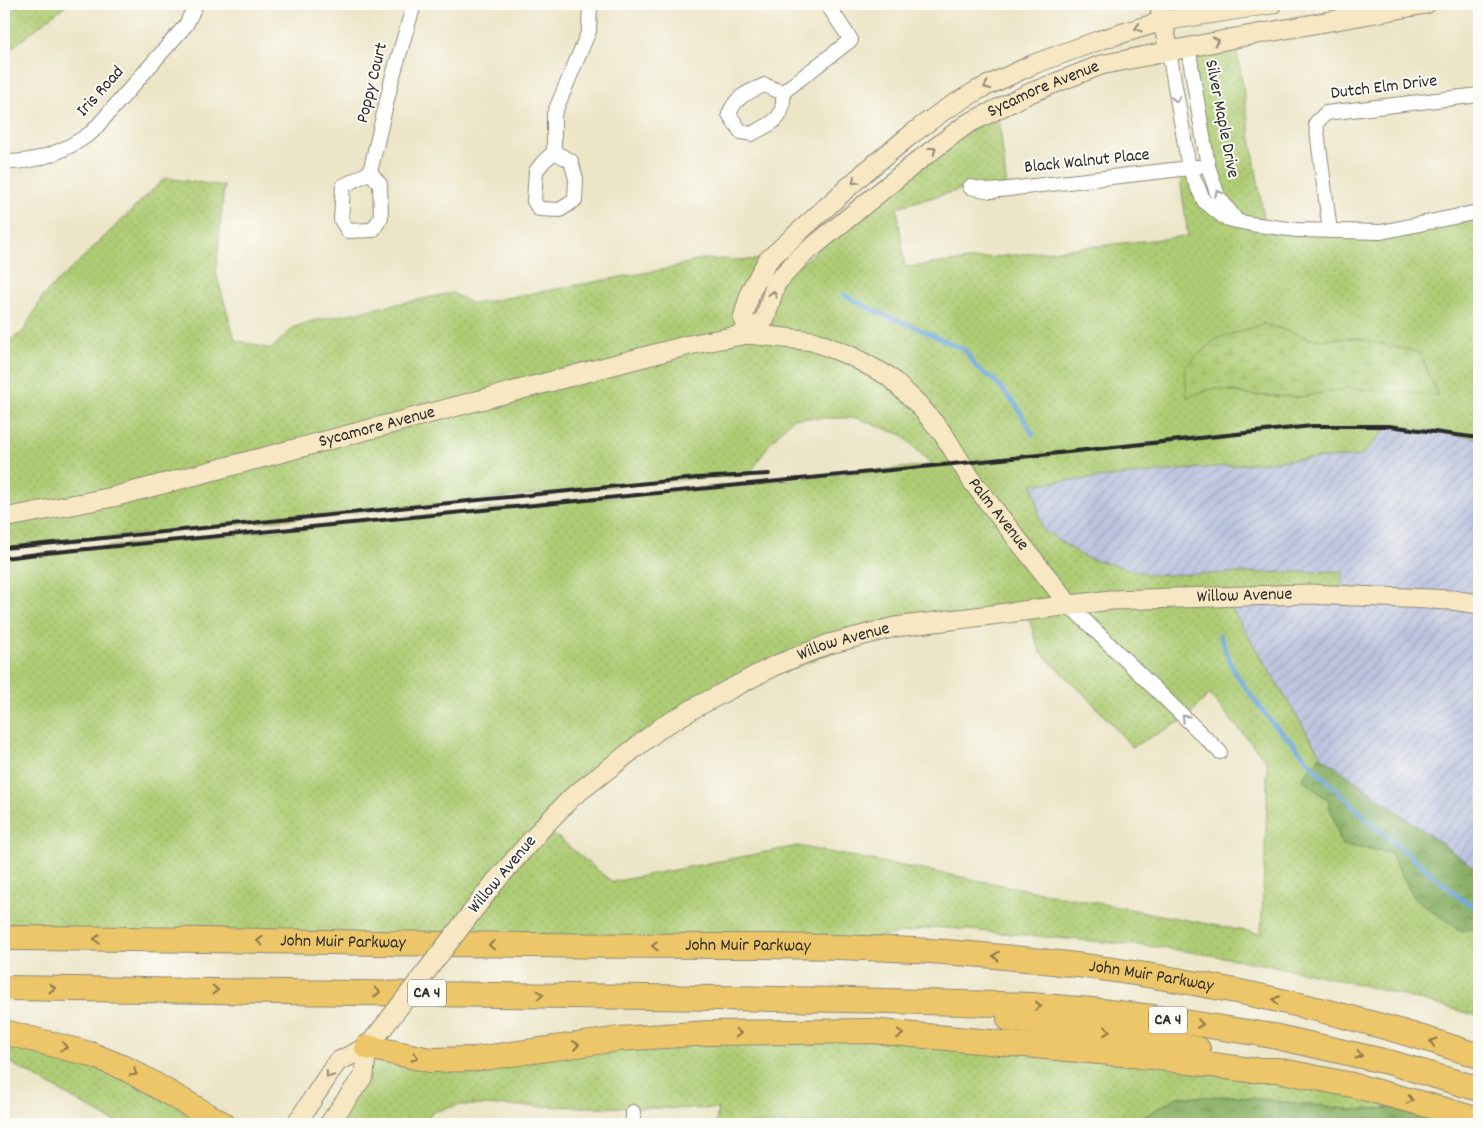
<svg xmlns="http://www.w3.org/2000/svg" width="1483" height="1128" font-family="Dekko,sans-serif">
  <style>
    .industrial { fill: url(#industrial-furrows) }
    .green { fill: url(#green-dots); stroke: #6c7c50; fill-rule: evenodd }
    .forest { fill: url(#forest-crowns); stroke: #5a6e48 }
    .wetland { fill: url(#wetland-marsh); stroke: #6c7c50 }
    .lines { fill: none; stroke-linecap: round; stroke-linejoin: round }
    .stream { stroke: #71a9e0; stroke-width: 4.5 }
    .street-casing { stroke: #8c8879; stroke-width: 16 }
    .secondary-casing { stroke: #8c8879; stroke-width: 21 }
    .highway-casing { stroke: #8c8879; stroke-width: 26 }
    .street { stroke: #fff; stroke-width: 14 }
    .secondary { stroke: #f7e8c3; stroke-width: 19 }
    .highway { stroke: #ecc669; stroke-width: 24 }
    .rail { stroke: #2b2b2b; stroke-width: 4 }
    .secondary-bridge-casing { stroke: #8c8879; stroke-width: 21; stroke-linecap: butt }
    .secondary-bridge { stroke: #f7e8c3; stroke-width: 19 }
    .oneway { stroke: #918a77 }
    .oneway2 { stroke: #a0a0a0 }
    .oneway3 { stroke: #8c784a }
    .labels { text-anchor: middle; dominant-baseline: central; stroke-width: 4; stroke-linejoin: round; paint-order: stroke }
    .shield { fill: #fdfcf7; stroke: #6a6a68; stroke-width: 1 }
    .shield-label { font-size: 16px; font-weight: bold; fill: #2b2b2b }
    .street-label { font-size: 18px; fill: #2b2b2b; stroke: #fdfcf7 }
  </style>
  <defs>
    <pattern id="industrial-furrows" width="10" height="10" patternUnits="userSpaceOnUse" patternTransform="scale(1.25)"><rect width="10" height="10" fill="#bbc3de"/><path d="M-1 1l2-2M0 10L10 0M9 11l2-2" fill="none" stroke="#a1a8bf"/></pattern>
    <pattern id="green-dots" width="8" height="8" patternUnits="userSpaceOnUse" patternTransform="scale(1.25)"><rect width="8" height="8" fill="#aecc74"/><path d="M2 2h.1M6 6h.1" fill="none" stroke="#96af65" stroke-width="1.8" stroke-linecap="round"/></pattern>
    <pattern id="forest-crowns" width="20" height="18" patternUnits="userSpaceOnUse" patternTransform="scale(1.25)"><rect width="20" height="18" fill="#8ab066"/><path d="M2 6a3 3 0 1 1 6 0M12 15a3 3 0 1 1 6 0" fill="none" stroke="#718f54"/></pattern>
    <pattern id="wetland-marsh" width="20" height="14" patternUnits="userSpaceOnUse" patternTransform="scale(1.25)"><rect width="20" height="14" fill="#aecc74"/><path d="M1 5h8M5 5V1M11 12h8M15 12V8" fill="none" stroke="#96af65"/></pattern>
  </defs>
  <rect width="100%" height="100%" fill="#fdfcf7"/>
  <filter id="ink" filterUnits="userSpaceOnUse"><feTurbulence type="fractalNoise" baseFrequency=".02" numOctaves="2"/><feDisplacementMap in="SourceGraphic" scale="10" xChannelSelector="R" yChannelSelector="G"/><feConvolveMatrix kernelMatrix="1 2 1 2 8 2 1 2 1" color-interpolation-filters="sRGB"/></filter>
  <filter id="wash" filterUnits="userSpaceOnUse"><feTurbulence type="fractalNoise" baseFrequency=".0096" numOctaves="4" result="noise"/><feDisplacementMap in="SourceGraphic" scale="20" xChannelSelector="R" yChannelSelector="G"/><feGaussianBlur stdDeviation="1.12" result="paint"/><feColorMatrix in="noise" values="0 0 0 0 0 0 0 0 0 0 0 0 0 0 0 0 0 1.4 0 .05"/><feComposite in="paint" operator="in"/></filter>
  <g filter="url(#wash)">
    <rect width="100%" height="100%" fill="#ece5c7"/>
    <polygon class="industrial" points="1389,426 1479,438 1479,871 1321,756 1224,597 1070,606 983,461"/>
    <g class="green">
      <polygon points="4,4 67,4 4,54"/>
      <path d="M1235 38 1265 226 1381 232 1479 213V438L1389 426 1362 456 1288 460 1033 484 1042 529 1084 557 1152 575 1343 571 1342 595 1225 598 1321 756 1302 778 1328 801 1342 845 1390 852 1414 898 1459 930 1479 929V1016L1362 985 1295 970 1223 957 1158 947 935 927 826 947 441 938 4 940V558L46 553 932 465 902 435 857 418H793L770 443 749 475 697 478 4 548V344L23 332 43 296 165 178 224 186 216 273 235 340 271 349 293 328 308 322 452 293 473 304 671 268 702 259 768 260 748 334 776 283 998 109 1007 189 970 187 897 207 905 267 1188 236 1179 170 1189 168 1204 201 1218 196 1188 47ZM1265 324 1315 340 1356 338 1438 394 1348 388 1300 397 1251 395 1215 388ZM1026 611 1040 652 1089 699 1132 747 1186 719 1209 694 1267 762V807L1261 934 797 846 612 882 544 826 698 706 895 627Z"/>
      <polygon points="871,1031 1153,1057 1250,1070 1277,1070 1352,1085 1431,1106 1479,1120 1479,1124 1431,1124 1431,1106 1355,1110 1235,1096 1177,1097 1132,1124 716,1124 718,1109 459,1105 432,1112 423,1124 329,1124 364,1075 367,1047 430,1060 476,1059 619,1039 709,1033"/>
      <polygon points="4,1032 34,1039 222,1124 118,1124 4,1059"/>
    </g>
    <g class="forest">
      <polygon points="1321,756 1479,871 1479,929 1459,930 1414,898 1390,852 1342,845 1328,801 1302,778"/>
      <polygon points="1235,1096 1355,1110 1431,1106 1431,1124 1320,1124 1289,1122 1235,1124 1132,1124 1177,1097"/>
    </g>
    <polygon class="wetland" points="1265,324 1315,340 1356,338 1420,353 1438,395 1348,388 1300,397 1251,395 1215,388 1187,397 1185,366 1218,338"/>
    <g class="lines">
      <g class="stream">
        <polyline points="844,295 879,313 915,327 965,350 977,368 994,380 1016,405 1033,434"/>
        <polyline points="1220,635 1232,667 1242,683 1272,723 1293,743 1318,772 1345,798 1379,830 1463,900 1479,909"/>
      </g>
    </g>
  </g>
  <g filter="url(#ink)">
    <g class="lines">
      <g class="street-casing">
        <g id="street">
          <polyline points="1169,51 1189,168 1204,201 1225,218 1237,221 1218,196 1208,166 1188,47"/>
          <path d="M765 85 773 89 783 92C785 120 774 122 751 134L741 132 729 114C736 96 748 92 765 85Z"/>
          <polyline points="783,92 851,40 827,4"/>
          <polygon points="554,152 571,161 576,179 575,200 560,210 539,209 534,201 536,171 544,161"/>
          <polyline points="554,152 554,114 589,31 590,4"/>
          <path d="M4 162C36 163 66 151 92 132L186 25 196 4"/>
          <polyline points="370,172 392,79 414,4"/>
          <polygon points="370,172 380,184 381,217 373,230 348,231 341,220 343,186"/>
          <polyline points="970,187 991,191 1198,167"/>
          <polyline points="1237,221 1251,224 1297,230 1381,232 1473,213 1479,213"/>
          <polyline points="1330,231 1316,123 1326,113 1479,95"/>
          <polyline points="1070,606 1220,752"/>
          <polyline points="633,1124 633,1112"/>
        </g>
      </g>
      <g class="secondary-casing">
        <g id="secondary">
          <polyline points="1159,4 1169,51"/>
          <polyline points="748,334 743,318 751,290 768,260 864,173 913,133 943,111 978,90 1034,64 1100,40 1163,21 1272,4"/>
          <path id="s1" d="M748 334 813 341 851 356 888 376 918 404 944 435 974 484 1070 606"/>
          <path id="s2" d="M4 518 113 497 689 345 748 334 765 319 776 283 799 258 918 161 967 124 1030 93 1101 65 1235 38 1426 4"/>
          <path id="s3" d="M495 882 544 826 571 798 662 727 698 706 774 666 829 644 895 627 1111 600 1309 594 1452 600 1479 604"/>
          <polyline points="296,1124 337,1062 367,1047 382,1029"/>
          <polyline points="329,1124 364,1075 367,1047"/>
        </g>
      </g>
      <g class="highway-casing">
        <g id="highway">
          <path id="s4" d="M4 938C183 938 362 944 542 945 676 947 811 943 945 952 1126 965 1307 998 1479 1056"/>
          <polyline points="4,988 850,1000 1031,1005 1092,1010 1153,1017 1273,1036 1392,1063 1479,1089"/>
          <polyline points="1009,1019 1116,1032 1198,1049"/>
          <polyline points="4,1032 90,1054 127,1069 223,1124"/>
          <polyline points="367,1047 430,1060 476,1059 619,1039 709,1033 871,1031 1153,1057 1250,1070 1277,1070 1352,1085 1431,1106 1479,1120"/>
        </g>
      </g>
      <use href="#street" class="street"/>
      <use href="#secondary" class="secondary"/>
      <use href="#highway" class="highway"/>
      <g class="rail">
        <polyline points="4,548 697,478 769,474"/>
        <polyline points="4,558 46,553 983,461 1312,426 1389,426 1479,438"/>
      </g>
      <g class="secondary-bridge-casing">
        <polyline id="secondary-bridge" points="382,1029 495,882"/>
      </g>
      <use href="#secondary-bridge" class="secondary-bridge"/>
    </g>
    <defs><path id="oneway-chevron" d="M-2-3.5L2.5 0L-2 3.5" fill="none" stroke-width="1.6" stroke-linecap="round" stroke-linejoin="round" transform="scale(1.25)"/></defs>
    <g class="oneway">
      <use href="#oneway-chevron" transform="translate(1138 28) rotate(163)"/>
      <use href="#oneway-chevron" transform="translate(1216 41) rotate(-12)"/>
      <use href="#oneway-chevron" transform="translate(987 86) rotate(155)"/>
      <use href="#oneway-chevron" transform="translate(933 150) rotate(-37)"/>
      <use href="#oneway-chevron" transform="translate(855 181) rotate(138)"/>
      <use href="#oneway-chevron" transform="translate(773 294) rotate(-74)"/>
      <use href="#oneway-chevron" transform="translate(329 1075) rotate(123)"/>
    </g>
    <g class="oneway2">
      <use href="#oneway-chevron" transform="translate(1176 99) rotate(80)"/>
      <use href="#oneway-chevron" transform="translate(1218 193) rotate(-115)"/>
      <use href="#oneway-chevron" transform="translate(1185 718) rotate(-136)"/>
    </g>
    <g class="oneway3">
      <use href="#oneway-chevron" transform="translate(97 939) rotate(-179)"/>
      <use href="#oneway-chevron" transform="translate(260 941) rotate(-179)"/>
      <use href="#oneway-chevron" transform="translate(492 945) rotate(-179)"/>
      <use href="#oneway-chevron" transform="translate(655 946) rotate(-180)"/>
      <use href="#oneway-chevron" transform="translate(996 956) rotate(-175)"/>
      <use href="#oneway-chevron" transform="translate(52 988)"/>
      <use href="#oneway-chevron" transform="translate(215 990) rotate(1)"/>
      <use href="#oneway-chevron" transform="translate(377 992) rotate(1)"/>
      <use href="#oneway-chevron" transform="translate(540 995) rotate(1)"/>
      <use href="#oneway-chevron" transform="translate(1276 1000) rotate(-168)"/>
      <use href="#oneway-chevron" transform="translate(1038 1006) rotate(4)"/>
      <use href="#oneway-chevron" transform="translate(1200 1024) rotate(8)"/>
      <use href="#oneway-chevron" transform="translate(1107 1031) rotate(7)"/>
      <use href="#oneway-chevron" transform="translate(738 1033) rotate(-1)"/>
      <use href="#oneway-chevron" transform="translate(900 1034) rotate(5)"/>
      <use href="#oneway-chevron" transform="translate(1433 1042) rotate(-163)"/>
      <use href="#oneway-chevron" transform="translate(576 1045) rotate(-8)"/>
      <use href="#oneway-chevron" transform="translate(64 1047) rotate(16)"/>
      <use href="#oneway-chevron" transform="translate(1359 1055) rotate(14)"/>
      <use href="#oneway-chevron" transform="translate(415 1057) rotate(12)"/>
      <use href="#oneway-chevron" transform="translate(134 1073) rotate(30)"/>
      <use href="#oneway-chevron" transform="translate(1410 1100) rotate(15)"/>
    </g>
  </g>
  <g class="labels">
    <g class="shield">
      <rect x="408" y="979.5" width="38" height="27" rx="4"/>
      <rect x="1149" y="1006.5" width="38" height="27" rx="4"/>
    </g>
    <g class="shield-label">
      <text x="427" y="993">CA 4</text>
      <text x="1168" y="1020">CA 4</text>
    </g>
    <g class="street-label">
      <text transform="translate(373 83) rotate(-76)">Poppy Court</text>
      <text transform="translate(1384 88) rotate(-7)">Dutch Elm Drive</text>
      <text stroke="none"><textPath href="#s2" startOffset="1160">Sycamore Avenue</textPath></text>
      <text transform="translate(101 92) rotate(-48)">Iris Road</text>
      <text transform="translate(1221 119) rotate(79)">Silver Maple Drive</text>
      <text transform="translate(1087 162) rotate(-6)">Black Walnut Place</text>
      <text stroke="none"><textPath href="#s2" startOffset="384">Sycamore Avenue</textPath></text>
      <text stroke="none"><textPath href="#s1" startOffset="326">Palm Avenue</textPath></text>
      <text stroke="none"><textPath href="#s3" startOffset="835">Willow Avenue</textPath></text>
      <text stroke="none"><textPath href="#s3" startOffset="430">Willow Avenue</textPath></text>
      <text transform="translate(503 875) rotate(-50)">Willow Avenue</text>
      <text stroke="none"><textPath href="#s4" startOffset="339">John Muir Parkway</textPath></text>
      <text stroke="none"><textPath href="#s4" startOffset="744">John Muir Parkway</textPath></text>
      <text stroke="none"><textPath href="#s4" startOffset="1149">John Muir Parkway</textPath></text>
    </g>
  </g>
  <rect width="1483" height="1128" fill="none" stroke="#fdfcf7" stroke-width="20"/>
</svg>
